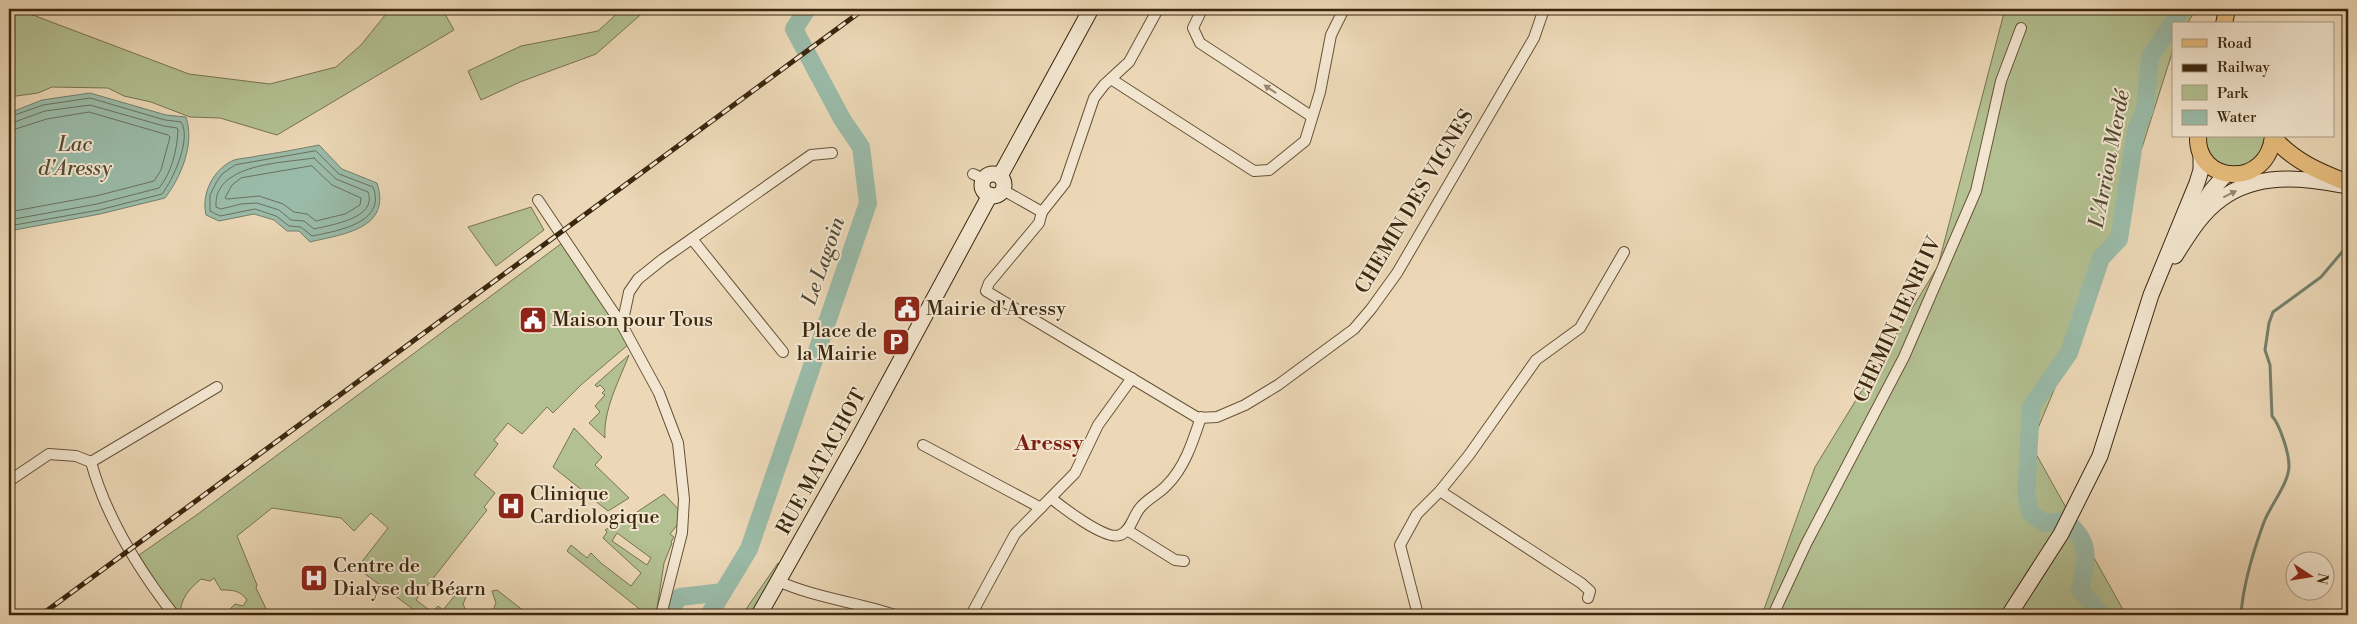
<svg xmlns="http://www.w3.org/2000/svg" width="2357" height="624" font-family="'Libre Bodoni',serif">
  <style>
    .green { fill: #b3c092; stroke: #777450; fill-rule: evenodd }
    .water { fill: #9abba9; stroke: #74806b }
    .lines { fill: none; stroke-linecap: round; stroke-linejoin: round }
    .shore { stroke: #6a715c; stroke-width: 1 }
    .stream { stroke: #74806b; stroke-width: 3 }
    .river { stroke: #9abba9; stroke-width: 18 }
    .street-casing { stroke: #675338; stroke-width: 12 }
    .secondary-casing { stroke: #3b270e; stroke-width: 17 }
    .primary-casing { stroke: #3b270e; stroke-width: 18 }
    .street { stroke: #f3e6d0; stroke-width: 10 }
    .secondary { stroke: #f3e6d0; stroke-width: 15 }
    .primary { stroke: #e6bc7c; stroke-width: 16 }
    .rail-casing { stroke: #3b270e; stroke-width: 5 }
    .rail { stroke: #f3e6d0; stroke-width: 3; stroke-dasharray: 9; stroke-linecap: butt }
    .oneway { fill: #97866f }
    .labels { text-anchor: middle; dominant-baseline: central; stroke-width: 4; stroke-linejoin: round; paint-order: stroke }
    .street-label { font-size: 20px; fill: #3b270e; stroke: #f3e6d0 }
    .poi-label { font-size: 20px; fill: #3b270e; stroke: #f3e6d0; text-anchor: start }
    .water-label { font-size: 21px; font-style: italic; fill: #534c35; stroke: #f3e6d0 }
    .quarter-label { font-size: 22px; font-weight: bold; fill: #7a1f14; stroke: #f3e6d0 }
  </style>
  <rect width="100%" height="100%" fill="#ecd8b7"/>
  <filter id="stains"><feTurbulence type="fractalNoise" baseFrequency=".004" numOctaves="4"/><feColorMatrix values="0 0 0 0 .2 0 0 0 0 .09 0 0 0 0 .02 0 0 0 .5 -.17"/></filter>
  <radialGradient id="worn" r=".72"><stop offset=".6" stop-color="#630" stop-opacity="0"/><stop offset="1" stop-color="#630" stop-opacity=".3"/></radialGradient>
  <g class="green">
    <polygon points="9,9 17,9 189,74 270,84 336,67 361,45 390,9 442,9 454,30 277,135 220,118 190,117 151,102 124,96 108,88 52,87 38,93 9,97"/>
    <polygon points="622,9 647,9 596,54 520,82 481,100 468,71 521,46 598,31"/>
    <polygon points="2005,9 2196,9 2187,24 2173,24 2173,50 2100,280 2031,445 2126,615 1762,615 1815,467 1938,266"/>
    <path d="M2204 136H2267C2266 142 2265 151 2262 155 2249 172 2218 171 2208 152 2206 147 2205 141 2204 136Z"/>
    <polygon points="531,207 544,230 496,266 468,227"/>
    <path d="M562 243 629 344 582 384 553 413 547 407 522 434 508 423 494 440 498 444 474 475 495 493 484 507 487 510 416 600 432 612 438 606 443 610 461 588H465L468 592 463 604 468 615H415L417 612 357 568 388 528 371 513 354 531 341 518 272 508 237 536 257 585 256 588 269 615H228L231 608 235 604 243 606 247 600C240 590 232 590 221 590L214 578 210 581 201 579C189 589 181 598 180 614L175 613 139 555 198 514Z"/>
    <path d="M629 355C619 381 603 410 605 438L589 423 600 412 595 406 605 395 602 393 605 390 600 385 597 387 595 385Z"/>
    <polygon points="574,428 602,457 595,465 629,498 608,511 553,467"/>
    <path d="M664 494 680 511 678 524 670 534 674 537 671 542 672 543 664 563 656 615H647L567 551 571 545 587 558 591 553 601 563 631 586 641 573 603 538 607 532 605 530 628 518ZM617 533 651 558 647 565 612 541Z"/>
    <polygon points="778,563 780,565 752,615 742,615"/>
    <polygon points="497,590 529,615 491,615 496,603 492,591"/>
  </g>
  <g class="water">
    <path d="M90 93 166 115 186 117C195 144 181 177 165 198L100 214 9 231V113L42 100Z"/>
    <path d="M319 145 342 169 377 183C392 229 343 234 310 242L299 231H287L274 220 254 214 219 221 206 215C201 194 213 169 234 160 241 158 250 158 257 156 278 153 298 149 319 145Z"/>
  </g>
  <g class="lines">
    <g class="shore">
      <path d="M9 117 43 105 90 98 165 120 181 122C192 138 173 180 162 194L99 210 9 226"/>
      <path d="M9 124 45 111 90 105 164 126 177 128 178 130C177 150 172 172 159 188L97 204 9 220"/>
      <polyline points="9,131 47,119 89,112 168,135 170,137 161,170 154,181 96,196 9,212"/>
      <path d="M316 151 339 174 373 187C387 223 337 231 312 236L301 227 289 226 276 216 255 209 220 216 210 211V195L216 183 222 174 235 165Z"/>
      <path d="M314 158 336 179 368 192C378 218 331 225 314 229L304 221 291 220 279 210 257 203 241 204 221 209 216 207C213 163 284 163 314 158Z"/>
      <polygon points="312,166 332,185 361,198 360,205 345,214 316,221 307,214 294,212 283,204 259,196 227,199 225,198 232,185 241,178"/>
    </g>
    <path class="stream" d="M2241 615C2243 584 2253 552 2264 522 2270 506 2289 483 2289 466 2289 453 2280 425 2272 416L2270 365 2265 350 2269 323 2273 312 2321 277 2348 245"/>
    <g class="river">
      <polyline points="670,615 675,603 680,597 723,592"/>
      <polyline points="709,615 749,549 868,203 861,147 842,119 794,29 807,9"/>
      <path d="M2102 615 2080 590C2086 559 2093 544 2066 521L2045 523 2031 514 2026 493 2031 407 2069 353 2101 258 2119 239 2136 130 2145 109 2150 57 2182 9"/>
    </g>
    <g class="street-casing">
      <g id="street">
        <polyline points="1202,9 1193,28 1200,43 1311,116"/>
        <polyline points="1111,79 1254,171 1269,170 1305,141 1320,92 1331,35 1344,9"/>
        <polyline points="973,174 984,179"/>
        <polyline points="1003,190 1042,212 1039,223 989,283 986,291 1198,418 1217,417 1245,405 1278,385 1354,329 1371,309 1397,273 1534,38 1544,9"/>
        <polyline points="538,200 622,325 659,393 678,443 684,499 682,533 661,615"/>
        <polyline points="1042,212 1065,183 1094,98 1104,85 1129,62 1158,9"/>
        <polyline points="692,239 783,352"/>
        <polyline points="622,325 629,292 638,279 663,259 811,155 832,153"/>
        <polyline points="923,445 1041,508"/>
        <polyline points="91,462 217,387"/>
        <path d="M9 481 49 454 76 456 91 462C106 517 139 570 174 615"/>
        <polyline points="1440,491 1581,583 1590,591 1588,598"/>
        <path d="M1051 498C1062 507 1106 541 1120 535 1131 531 1133 516 1140 508 1147 499 1159 494 1167 485 1185 467 1193 441 1201 417"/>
        <polyline points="1127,530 1175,560 1184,561"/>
        <path d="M778 581C816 598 856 602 895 615"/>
        <polyline points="971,615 1015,534 1075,473 1098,425 1132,378"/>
        <polyline points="1418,615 1400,545 1417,514 1440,491 1469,455 1536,360 1580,328 1624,252"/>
        <polyline points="1773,615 1806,544 1904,357 1976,191 2001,81 2021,28"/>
      </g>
    </g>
    <g class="secondary-casing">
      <g id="secondary">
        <circle cx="993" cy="185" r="11"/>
        <polyline points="1000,176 1091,9"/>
        <polyline points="2194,217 2211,191 2226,174"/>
        <path d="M2175 256C2188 236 2201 213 2221 199 2256 173 2301 177 2341 185"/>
        <polyline points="759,615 856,443 990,195"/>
        <polyline points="2009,615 2061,534 2100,456 2151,295 2197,183 2201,170 2201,153"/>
      </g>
    </g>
    <g class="primary-casing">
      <g id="primary">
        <polyline points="2224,24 2227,9"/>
        <path d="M2198 136C2196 185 2268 189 2273 136"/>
        <path d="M2273 137C2293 161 2320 172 2348 183"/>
      </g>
    </g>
    <use href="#street" class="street"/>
    <use href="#secondary" class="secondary"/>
    <use href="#primary" class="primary"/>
    <g class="rail-casing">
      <polyline id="rail" points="41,615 864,9"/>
    </g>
    <use href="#rail" class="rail"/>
  </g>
  <defs><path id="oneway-solid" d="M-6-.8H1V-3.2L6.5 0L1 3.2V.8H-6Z" transform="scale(1.25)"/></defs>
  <g class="oneway">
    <use href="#oneway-solid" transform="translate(1270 89) rotate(-146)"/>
    <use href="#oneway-solid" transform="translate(2230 194) rotate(-26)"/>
  </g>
  <defs>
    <g id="civic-square" transform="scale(1.4375)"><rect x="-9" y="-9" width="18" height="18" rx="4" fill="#8f2418" stroke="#f3e6d0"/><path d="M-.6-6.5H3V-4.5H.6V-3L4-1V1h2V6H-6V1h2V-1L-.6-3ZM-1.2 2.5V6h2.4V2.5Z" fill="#fff"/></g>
    <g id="parking-square" transform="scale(1.4375)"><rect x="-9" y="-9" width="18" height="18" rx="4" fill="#8f2418" stroke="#f3e6d0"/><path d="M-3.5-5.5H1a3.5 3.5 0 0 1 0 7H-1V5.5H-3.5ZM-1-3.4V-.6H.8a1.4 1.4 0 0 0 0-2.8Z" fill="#fff"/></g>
    <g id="hospital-square" transform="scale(1.4375)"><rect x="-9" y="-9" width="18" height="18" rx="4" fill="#8f2418" stroke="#f3e6d0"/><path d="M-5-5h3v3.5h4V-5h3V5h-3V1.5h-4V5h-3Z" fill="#fff"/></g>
  </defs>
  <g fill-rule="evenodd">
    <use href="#civic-square" x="907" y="309"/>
    <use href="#civic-square" x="533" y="320"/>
    <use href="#parking-square" x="896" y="342"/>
    <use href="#hospital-square" x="511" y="506"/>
    <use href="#hospital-square" x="314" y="578"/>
  </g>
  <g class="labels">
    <g class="street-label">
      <text transform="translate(1415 202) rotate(-59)">CHEMIN DES VIGNES</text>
      <text transform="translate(1898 320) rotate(-65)">CHEMIN HENRI IV</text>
      <text transform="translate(822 462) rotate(-61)">RUE MATACHOT</text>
    </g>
    <g class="poi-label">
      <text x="926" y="309">Mairie d'Aressy</text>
      <text x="552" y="320">Maison pour Tous</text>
      <text x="877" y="331" text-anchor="end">Place de<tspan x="877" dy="23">la Mairie</tspan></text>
      <text x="530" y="494">Clinique<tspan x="530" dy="23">Cardiologique</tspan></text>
      <text x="333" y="566">Centre de<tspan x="333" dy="23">Dialyse du Béarn</tspan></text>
    </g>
    <g class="water-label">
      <text x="75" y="145">Lac<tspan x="75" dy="24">d'Aressy</tspan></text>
      <text transform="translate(2110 159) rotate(-79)">L'Arriou Merdé</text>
      <text transform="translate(824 261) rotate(-71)">Le Lagoin</text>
    </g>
    <g class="quarter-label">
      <text x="1049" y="443">Aressy</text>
    </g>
  </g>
  <rect width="2357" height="624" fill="none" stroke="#ecd8b7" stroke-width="30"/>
  <rect x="10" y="10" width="2337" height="604" fill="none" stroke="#3b270e" stroke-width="2.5"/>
  <rect x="15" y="15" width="2327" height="594" fill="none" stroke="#3b270e"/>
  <rect x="2172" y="22" width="162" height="115" fill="#f3e6d0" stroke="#a99a82"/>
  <rect x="2182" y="39" width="25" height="8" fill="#e6bc7c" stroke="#a99a82"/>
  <text x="2217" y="48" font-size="15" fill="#3b270e">Road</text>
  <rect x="2182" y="64" width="25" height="8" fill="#3b270e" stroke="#a99a82"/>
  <text x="2217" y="72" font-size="15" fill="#3b270e">Railway</text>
  <rect x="2182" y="85" width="25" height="15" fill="#b3c092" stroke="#a99a82"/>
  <text x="2217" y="98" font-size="15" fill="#3b270e">Park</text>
  <rect x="2182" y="110" width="25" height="15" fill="#9abba9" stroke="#a99a82"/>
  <text x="2217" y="122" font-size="15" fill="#3b270e">Water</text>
  <g transform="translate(2310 576) rotate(102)"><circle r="24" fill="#f3e6d0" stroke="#a99a82"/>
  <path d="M0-4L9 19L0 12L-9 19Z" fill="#8f2418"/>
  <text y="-8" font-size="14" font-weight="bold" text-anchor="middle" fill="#3b270e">N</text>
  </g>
  <rect width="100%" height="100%" filter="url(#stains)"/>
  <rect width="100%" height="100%" fill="url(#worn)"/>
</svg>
